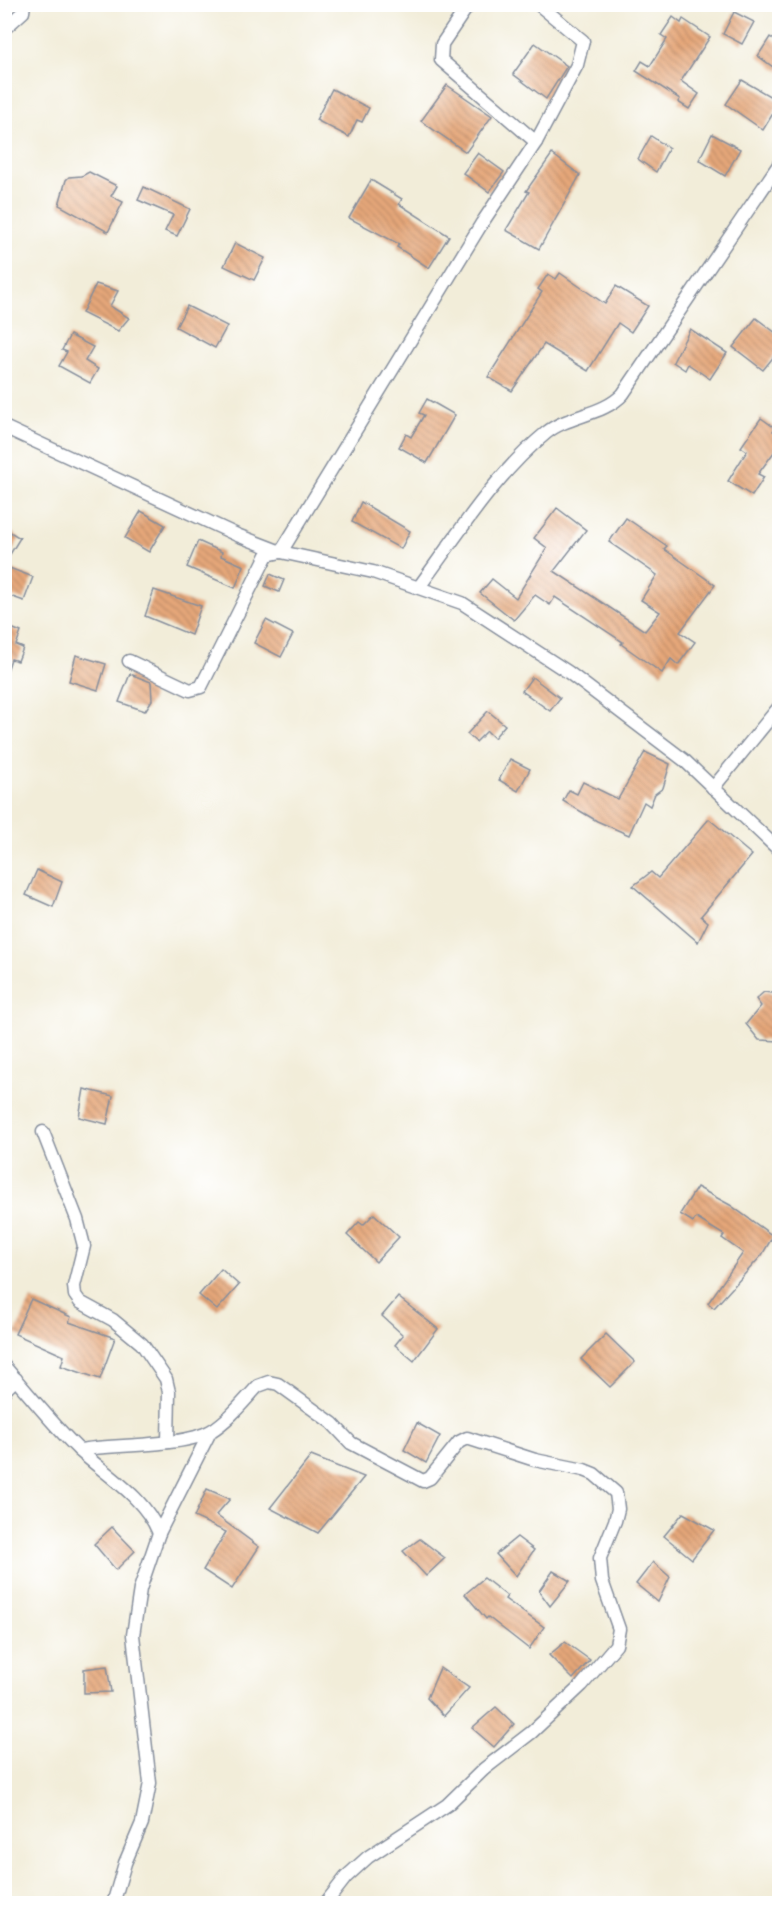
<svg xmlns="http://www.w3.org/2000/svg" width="784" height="1908" font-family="'Libre Caslon Text',serif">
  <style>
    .building { fill: url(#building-back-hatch) }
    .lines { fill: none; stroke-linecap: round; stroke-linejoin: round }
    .minor-casing { stroke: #868e9c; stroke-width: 15 }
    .minor { stroke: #fff; stroke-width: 12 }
  </style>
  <defs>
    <pattern id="building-back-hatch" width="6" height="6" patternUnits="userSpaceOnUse" patternTransform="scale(1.5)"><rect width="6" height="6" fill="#e6a779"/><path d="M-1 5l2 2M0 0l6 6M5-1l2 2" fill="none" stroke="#ba8866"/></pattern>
  </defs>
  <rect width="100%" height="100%" fill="#fff"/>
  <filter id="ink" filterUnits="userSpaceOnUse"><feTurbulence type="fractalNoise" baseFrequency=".0167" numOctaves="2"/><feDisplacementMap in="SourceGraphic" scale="12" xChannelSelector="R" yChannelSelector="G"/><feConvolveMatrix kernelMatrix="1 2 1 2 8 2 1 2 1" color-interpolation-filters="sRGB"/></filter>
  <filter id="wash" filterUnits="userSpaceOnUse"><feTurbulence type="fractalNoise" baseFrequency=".008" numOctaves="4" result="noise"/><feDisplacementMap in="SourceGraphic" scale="24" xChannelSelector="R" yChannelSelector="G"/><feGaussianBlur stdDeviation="1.35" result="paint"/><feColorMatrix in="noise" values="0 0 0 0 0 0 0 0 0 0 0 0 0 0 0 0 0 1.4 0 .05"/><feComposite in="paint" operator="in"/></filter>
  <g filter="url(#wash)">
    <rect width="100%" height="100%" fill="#f2edd9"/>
    <g id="blocks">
      <g class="building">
        <polygon points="734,12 754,22 742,44 723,34"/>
        <polygon points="673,17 681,23 683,19 710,37 681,81 699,94 689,109 678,102 680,99 636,71 642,61 650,66 667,39 661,35"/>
        <polygon points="770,37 780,44 780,72 758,56"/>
        <polygon points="535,43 567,66 546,99 513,74"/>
        <polygon points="742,80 780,102 763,130 726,104"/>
        <polygon points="447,85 492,116 466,152 421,121"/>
        <polygon points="332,89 369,108 362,122 357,120 349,137 316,120"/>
        <polygon points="712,134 740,149 725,176 699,160"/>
        <polygon points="651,136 669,148 656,172 638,159"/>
        <polygon points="478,153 504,172 489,192 463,173"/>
        <polygon points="552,154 580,175 539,249 506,230 529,192 526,191"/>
        <polygon points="89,172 117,186 111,196 123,202 108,232 59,205 66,180 69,177 82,176"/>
        <polygon points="371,180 402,199 399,204 449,236 429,268 397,247 399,244 349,218"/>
        <polygon points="144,187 190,209 177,236 165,231 173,215 138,200"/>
        <polygon points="235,243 265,258 254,280 224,266"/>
        <polygon points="560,273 605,304 616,286 648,306 631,332 618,323 588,371 544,344 512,391 488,377 542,292 538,289 548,274 556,279"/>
        <polygon points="96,284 118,291 110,306 129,318 118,331 82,313"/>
        <polygon points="187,306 227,326 215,348 176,327"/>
        <polygon points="756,318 780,336 780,349 763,370 733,347"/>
        <polygon points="690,329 727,353 710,379 688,364 685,370 673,362"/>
        <polygon points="70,335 93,347 85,361 98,369 90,383 59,366 67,352 62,350"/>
        <polygon points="427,399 455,415 427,463 399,447 406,434 411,437 424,415 419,413"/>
        <polygon points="761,418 775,428 773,431 780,435 780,444 758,474 764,477 752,496 728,481 747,451 741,447"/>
        <polygon points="361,502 410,531 401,549 352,522"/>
        <polygon points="557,508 586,530 554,571 645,631 660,612 641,600 657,575 609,542 626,518 667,546 664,549 715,585 680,632 695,642 678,665 671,659 662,673 621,644 623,642 555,597 550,605 535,595 514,620 480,593 492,579 516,598 547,548 534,538"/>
        <polygon points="141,511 165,525 149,552 125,538"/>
        <polygon points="4,528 20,538 4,564"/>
        <polygon points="198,541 222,552 221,556 244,566 235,588 187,567"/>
        <polygon points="4,566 33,577 24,601 4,594"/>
        <polygon points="270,574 284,580 279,592 265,586"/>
        <polygon points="154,590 201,606 191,635 145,616"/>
        <polygon points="266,620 293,634 281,657 254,643"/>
        <polygon points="4,625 21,632 16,645 23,648 18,661 11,659 6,674"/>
        <polygon points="76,655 106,664 98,690 69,681"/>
        <polygon points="130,674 151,682 152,700 145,711 119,702"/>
        <polygon points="532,677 560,698 550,711 522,691"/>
        <polygon points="488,711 505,725 494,738 487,731 476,742 467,734"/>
        <polygon points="645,752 670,764 663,788 655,794 650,806 644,802 629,835 597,821 563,801 569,790 577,794 583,782 618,799"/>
        <polygon points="510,759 530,769 518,791 499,780"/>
        <polygon points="709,819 752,855 701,916 708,922 698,942 633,886 651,872 658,878"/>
        <polygon points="37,870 62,882 53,907 26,895"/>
        <polygon points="764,992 780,994 780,1041 759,1040 746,1024 761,1006 756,999"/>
        <polygon points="84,1089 113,1096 107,1124 79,1117"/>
        <polygon points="697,1187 730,1205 773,1236 762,1255 714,1308 708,1303 743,1253 722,1238 724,1235 696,1218 693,1222 680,1214"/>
        <polygon points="374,1214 399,1237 376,1262 347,1235 359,1222 363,1225"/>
        <polygon points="221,1269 239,1285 217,1310 199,1295"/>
        <polygon points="398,1297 438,1329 414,1361 395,1345 403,1335 382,1316"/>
        <polygon points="31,1299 71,1317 69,1322 115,1338 100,1379 61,1366 64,1356 15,1334"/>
        <polygon points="606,1334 635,1362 610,1387 581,1359"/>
        <polygon points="417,1423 440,1436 426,1463 404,1450"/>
        <polygon points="311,1456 364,1477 318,1533 270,1508"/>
        <polygon points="207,1489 230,1499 216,1515 259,1547 232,1589 203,1570 226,1532 194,1517"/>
        <polygon points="683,1513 714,1530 692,1559 664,1536"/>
        <polygon points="112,1527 135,1551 116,1570 94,1544"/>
        <polygon points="517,1537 534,1550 516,1576 496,1554"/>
        <polygon points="420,1539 445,1558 426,1576 403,1551"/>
        <polygon points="653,1562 670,1577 658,1602 636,1584"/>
        <polygon points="553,1571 570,1581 550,1606 539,1591"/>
        <polygon points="484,1578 507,1596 505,1599 544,1627 529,1649 488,1617 486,1619 465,1594"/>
        <polygon points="565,1642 590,1660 573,1679 549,1655"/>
        <polygon points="107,1666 111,1692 84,1693 84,1669"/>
        <polygon points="440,1668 469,1688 444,1716 427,1698"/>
        <polygon points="496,1707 514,1724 494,1747 472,1728"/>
      </g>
    </g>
  </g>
  <g filter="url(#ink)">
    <use href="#blocks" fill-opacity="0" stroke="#868e9c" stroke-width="1.5"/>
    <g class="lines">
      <g class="minor-casing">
        <g id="minor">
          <polyline points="469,4 442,44 441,60 536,142"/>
          <polyline points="4,29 23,12 24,4"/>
          <polyline points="4,427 237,535 281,552 373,572 462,603 568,672 684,760 780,851"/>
          <path d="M419 587C458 534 495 475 546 433 568 415 604 415 623 394L780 163"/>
          <polyline points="129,661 190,690 201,687 267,555 281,552 482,223 536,142 577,65 583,41 538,4"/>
          <polyline points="713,788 780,706"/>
          <polyline points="43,1132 77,1219 84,1246 74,1286 75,1295 80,1302 113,1320 142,1344 166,1379 169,1392 168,1442"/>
          <path d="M4 1366C29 1394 52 1424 79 1450 106 1475 144 1496 159 1533L140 1589 133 1635 150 1783 142 1823 125 1863 113 1904"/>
          <polyline points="4,1391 16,1379"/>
          <path d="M79 1450C113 1444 184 1447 211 1431 229 1420 244 1401 258 1386L269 1382 278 1384 332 1423 351 1443 423 1481 430 1478 459 1442 467 1438 535 1460 584 1470 594 1474 616 1493 618 1509 615 1521 600 1558 602 1581 619 1629 616 1645 582 1685 532 1732 484 1769 447 1805 368 1857 346 1877 325 1904"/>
          <polyline points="159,1533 210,1432"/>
        </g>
      </g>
      <use href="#minor" class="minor"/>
    </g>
  </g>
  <rect width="784" height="1908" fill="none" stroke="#fff" stroke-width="24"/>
</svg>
